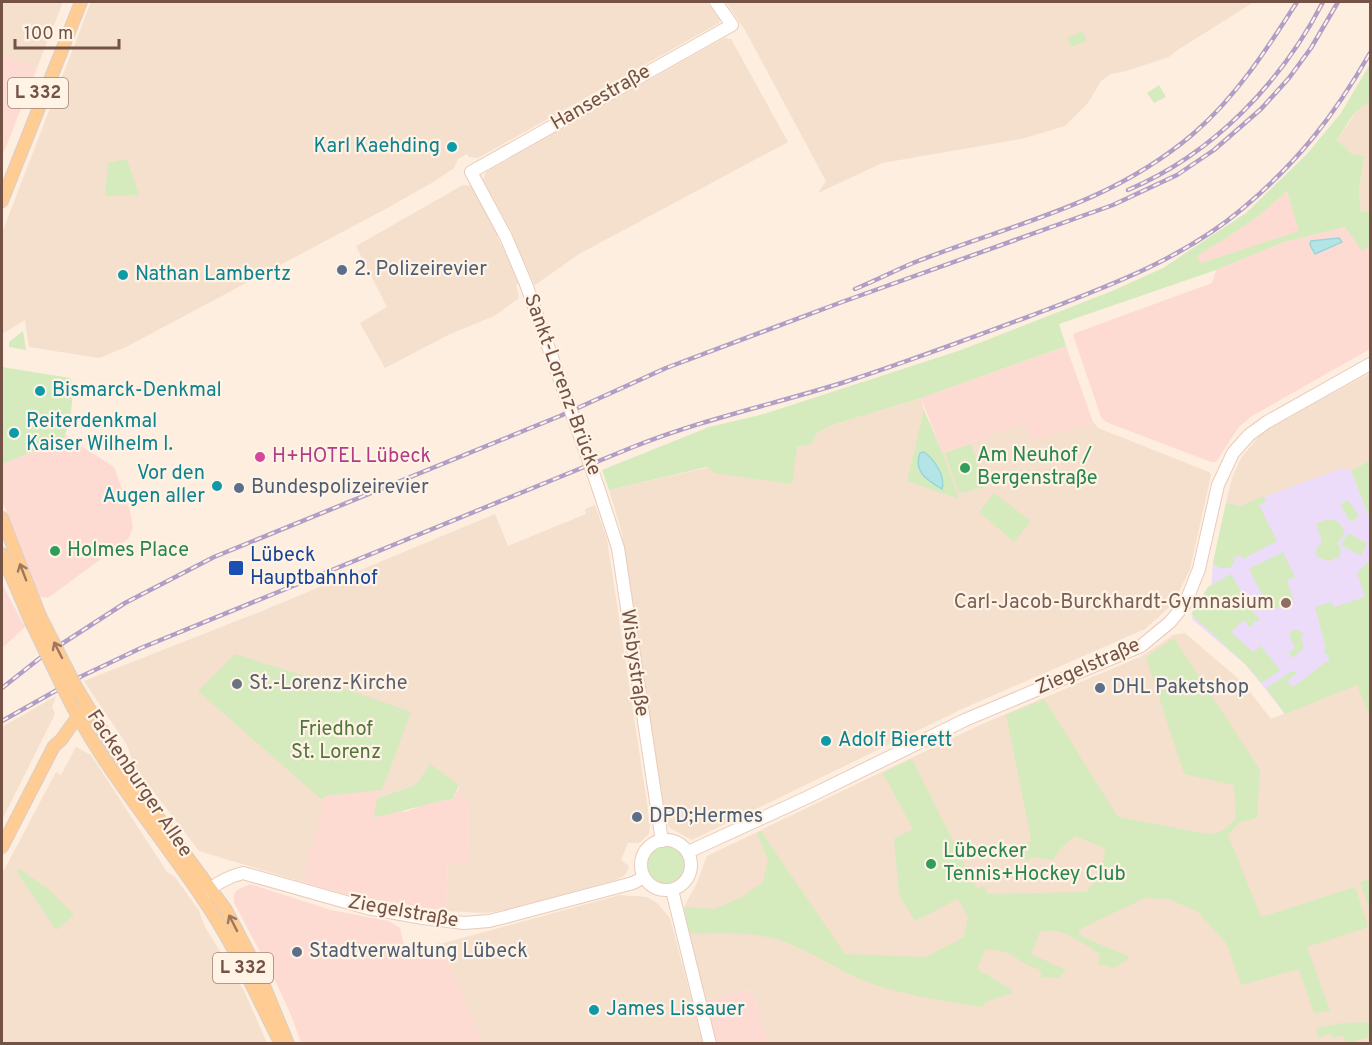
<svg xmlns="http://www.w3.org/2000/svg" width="1372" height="1045" font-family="Overpass,sans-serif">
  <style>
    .residential { fill: #f5dfcd }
    .commercial { fill: #fedbd2 }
    .education { fill: #ecdcf9 }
    .green { fill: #d5ebbe; fill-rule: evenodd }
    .water { fill: #b3e5e7; stroke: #99d6d9; stroke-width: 1.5 }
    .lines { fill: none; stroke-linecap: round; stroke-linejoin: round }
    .secondary-casing { stroke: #e9cbbb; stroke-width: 14 }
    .primary-casing { stroke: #d8cfcb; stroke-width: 14 }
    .secondary { stroke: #fff; stroke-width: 12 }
    .primary { stroke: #ffcc94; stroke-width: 12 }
    .rail-casing { stroke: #b09ec6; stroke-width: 4.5 }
    .rail { stroke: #fff3e6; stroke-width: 2; stroke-dasharray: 7; stroke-linecap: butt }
    .secondary-bridge-casing { stroke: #e9cbbb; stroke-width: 14; stroke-linecap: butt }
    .primary-bridge-casing { stroke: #d8cfcb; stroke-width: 14; stroke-linecap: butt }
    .secondary-bridge { stroke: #fff; stroke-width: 12 }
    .primary-bridge { stroke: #ffcc94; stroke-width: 12 }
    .oneway { stroke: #9e775d }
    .culture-dot { fill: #0f9aa8; stroke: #fff3e6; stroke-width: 2 }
    .service-dot { fill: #5c6f8a; stroke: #fff3e6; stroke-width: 2 }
    .hotel-dot { fill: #d1479c; stroke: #fff3e6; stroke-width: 2 }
    .leisure-dot { fill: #2e9e5b; stroke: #fff3e6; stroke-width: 2 }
    .transit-dot { fill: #1a4fb4; stroke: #fff3e6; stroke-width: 2 }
    .education-dot { fill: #8d6e63; stroke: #fff3e6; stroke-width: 2 }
    .worship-dot { fill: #6b7280; stroke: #fff3e6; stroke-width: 2 }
    .labels { text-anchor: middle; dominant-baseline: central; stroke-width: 4.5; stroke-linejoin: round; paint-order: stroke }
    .shield { fill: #fff3e6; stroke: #9e8276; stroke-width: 1.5 }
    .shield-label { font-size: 18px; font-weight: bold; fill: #745246 }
    .street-label { font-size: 20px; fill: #745246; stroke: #fff3e6 }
    .culture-label { font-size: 20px; fill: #0d838f; stroke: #fff3e6; text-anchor: start }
    .service-label { font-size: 20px; fill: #4e5e75; stroke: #fff3e6; text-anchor: start }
    .leisure-label { font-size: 20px; fill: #27864d; stroke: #fff3e6; text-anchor: start }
    .hotel-label { font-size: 20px; fill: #b23c85; stroke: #fff3e6; text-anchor: start }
    .transit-label { font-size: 20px; fill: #164399; stroke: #fff3e6; text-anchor: start }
    .education-label { font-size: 20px; fill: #785e54; stroke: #fff3e6; text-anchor: end }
    .worship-label { font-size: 20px; fill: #5b616d; stroke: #fff3e6; text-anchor: start }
    .park-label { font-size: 20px; fill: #52753c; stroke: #fff3e6 }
  </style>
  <rect width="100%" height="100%" fill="#fdeedf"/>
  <g class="residential">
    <polygon points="2,2 63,2 37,68 2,54"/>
    <polygon points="91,2 707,2 720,20 719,23 478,158 469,157 467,154 458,159 454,168 435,181 391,206 126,347 99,358 29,347 25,320 2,334 2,233"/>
    <polygon points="726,2 1254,2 1176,51 1169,57 1126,71 1111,74 1101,81 1088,103 1065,126 1021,139 882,163 818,193 826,181 745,30"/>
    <polygon points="724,38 731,39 788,142 579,254 535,285 514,239 515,238 483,180 486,172"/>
    <polygon points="1370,92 1370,211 1361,213 1359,191 1364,156 1352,154 1337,140"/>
    <polygon points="463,185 472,186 499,234 497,237 508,258 518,284 516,285 519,298 494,316 448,335 385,368 360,323 387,307 356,246"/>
    <polygon points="1370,373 1370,460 1351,471 1342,468 1240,506 1226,503 1232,478 1241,458 1260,435 1270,428"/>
    <polygon points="921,398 924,410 942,452 1024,424 1033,440 1093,422 1098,428 1209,472 1211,475 1190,569 1173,604 1145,629 962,709 692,840 670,828 665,821 622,533 609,490 811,444 817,433 832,425"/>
    <polygon points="595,505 607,539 650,823 649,834 639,843 628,843 621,860 629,866 627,872 624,876 616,880 505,910 486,913 446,911 448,864 467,864 468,800 459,788 459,785 419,781 413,786 377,798 381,791 326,796 302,882 199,851 134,766 127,745 84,681 262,611 495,514 508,546 586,514 585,509"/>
    <polygon points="1185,633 1242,682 1271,719 1357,684 1370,717 1370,1043 769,1043 751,990 705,1000 684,907 697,883 707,856 980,725 1142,656 1173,635"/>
    <polygon points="56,696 52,707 55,714 2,820 2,727"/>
    <polygon points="76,747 91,755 167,872 175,877 199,911 205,927 244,991 267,1043 2,1044 2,874 56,772 61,775"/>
    <polygon points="620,895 647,897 656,902 670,918 703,1043 483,1043 440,944"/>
  </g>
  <g class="commercial">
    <polygon points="2,54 37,68 2,157"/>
    <polygon points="1287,191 1300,231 1201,264 1197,256 1225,239 1259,216"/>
    <polygon points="1345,227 1362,250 1370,246 1370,349 1252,416 1238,428 1216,462 1211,462 1106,422 1101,417 1073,335 1075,333 1212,283 1216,270 1284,242"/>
    <polygon points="1066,346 1093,422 1033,440 1024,424 942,452 921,398"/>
    <polygon points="66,434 70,439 114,467 130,511 133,528 128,539 48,598 40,597 2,500 2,464 58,442"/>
    <polygon points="2,584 25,627 2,648"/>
    <polygon points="459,788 468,800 467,860 467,864 448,864 446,911 348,895 302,882 326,796 382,790 377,798 405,812 429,803 453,799"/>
    <polygon points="250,884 331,910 389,921 400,928 405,951 440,943 483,1043 301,1043 291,1015 273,976 234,903 234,894 237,890"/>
    <polygon points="751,990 769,1043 717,1043 705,1000"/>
  </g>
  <polygon class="education" points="1342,468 1351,471 1370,519 1370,618 1357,684 1285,714 1246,665 1193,620 1192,617 1211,589 1213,563 1226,503 1240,506"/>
  <g class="green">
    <polygon points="1083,31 1086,41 1071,47 1067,38"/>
    <path d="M1370 64 1369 103C1355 107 1345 128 1337 140L1352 154 1364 156 1359 191 1361 212 1370 211V246L1362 251 1345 227 1284 242 1216 270 1059 324 1066 346 921 398 832 425 817 433 811 444 797 447 792 484 714 473 707 467 609 490 602 470 709 427 764 414 961 350 1112 291 1163 268 1246 213 1307 154 1341 113ZM1287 191 1299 231 1201 263 1197 256 1225 239 1259 216Z"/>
    <polygon points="1159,85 1166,97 1154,103 1147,93"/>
    <polygon points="127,159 139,195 105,196 108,163"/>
    <polygon points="23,331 26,350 9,347 9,342"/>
    <path d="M2 367 70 378C76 389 70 430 62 440L2 464Z"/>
    <path d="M924 410 942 452 959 499 907 481ZM918 457 938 468 944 484 942 489 919 472Z"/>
    <polygon points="971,444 984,484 983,487 963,493 958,492 945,453"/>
    <polygon points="1370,460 1370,519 1351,471"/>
    <polygon points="994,493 1031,521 1014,542 979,512"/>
    <path d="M1264 496 1266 502 1259 505 1277 541 1243 559 1240 555 1233 558 1235 562 1231 565 1232 567C1224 569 1218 569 1213 563L1226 503 1240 506Z"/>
    <polygon points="1348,500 1359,516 1351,522 1340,505"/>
    <polygon points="1329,519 1339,522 1345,533 1338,543 1341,551 1339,557 1329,561 1317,557 1315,551 1322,542 1316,523"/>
    <polygon points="1348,533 1367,543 1361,556 1341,545"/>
    <polygon points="1283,552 1295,577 1287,580 1294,602 1270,610 1249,569"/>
    <polygon points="1370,560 1370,717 1357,685 1285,714 1266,688 1292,671 1297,673 1287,681 1293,687 1330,659 1323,650 1326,649 1315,607 1332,602 1334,607 1365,597 1357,573"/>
    <polygon points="1231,574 1252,611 1261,620 1253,622 1254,624 1250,627 1244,620 1231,632 1253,652 1261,646 1280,670 1262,683 1246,665 1191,614 1208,587"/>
    <polygon points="1296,630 1302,632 1304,635 1301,636 1304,648 1292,658 1289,653 1295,648 1289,635 1291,631"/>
    <path d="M1174 638 1260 770 1257 818 1240 822 1228 835 1261 917 1355 887 1368 927 1307 947 1330 1011 1314 1013 1299 969 1241 985 1227 944 1197 911 1168 899 1145 898 1078 930 1083 937 1128 956V959L1112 969 1107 965H1098L1100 954C1082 943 1062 926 1040 932L1031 954 1066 970 1059 978 1042 977 1039 969 1029 966 1007 952 985 949 977 969 1012 990V993L985 1002 982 1007C941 1000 899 995 860 979 835 968 811 952 785 942 754 931 722 933 689 934L684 907 714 909 742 897 763 882 768 860 757 833 761 831 845 954 926 957 964 937 968 917 958 899 915 921 899 895 894 839 913 829 883 773 912 759 977 889 984 886 988 894 1087 892 1102 869 1105 848 1075 836 1061 848 1053 860 1031 857 1029 861 1019 857 1031 838 1006 715 1044 699 1118 817 1207 834C1221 835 1227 827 1236 818L1234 785 1184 774 1146 657Z"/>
    <polygon points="235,654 343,688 411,712 382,790 326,796 321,799 198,691"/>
    <path d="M430 764 459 785 453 799C426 803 401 813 374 817L377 798 413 786 419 781Z"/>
    <circle cx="666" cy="865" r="19"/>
    <polygon points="20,869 52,892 74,915 56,930 17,872"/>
    <polygon points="1370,879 1370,911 1360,882"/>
    <polygon points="1370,1022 1370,1037 1346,1043 1343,1035 1333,1038 1330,1033 1318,1038 1316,1028 1343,1023"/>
  </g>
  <g class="water">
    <polygon points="1339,238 1342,242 1315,254 1310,245 1311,241"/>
    <path d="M924 452C934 459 946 476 942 489 927 480 913 472 920 453Z"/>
  </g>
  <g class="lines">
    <g class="secondary-casing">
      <g id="secondary">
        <polyline points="526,284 506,237 471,172 732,25 716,2"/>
        <polyline points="598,487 618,548 662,841"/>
        <circle cx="666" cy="865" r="25"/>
        <polyline points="688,852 808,797 965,720 1141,646 1170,622 1185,604 1199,569 1218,485 1233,453 1249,435 1267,422 1370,364"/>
        <polyline points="672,890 710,1044"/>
        <path d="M202 895C215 885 226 877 243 873L367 908 423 918 464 923 489 921 509 916 633 883 644 877"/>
      </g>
    </g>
    <g class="primary-casing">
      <g id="primary">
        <polyline points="2,201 81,2"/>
        <polyline points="2,518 40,616"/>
        <polyline points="2,554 31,622"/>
        <polyline points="75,685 138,790 226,910 258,971 288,1044"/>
        <path d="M64 690C101 766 156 829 203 899 234 944 256 995 281 1044"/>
        <polyline points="2,847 54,746 61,740 81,712"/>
      </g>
    </g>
    <use href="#secondary" class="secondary"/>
    <use href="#primary" class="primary"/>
    <g class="rail-casing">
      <g id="rail">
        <path d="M1128 190C1213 154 1281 83 1323 2"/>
        <path d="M855 289C875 281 894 271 913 263 1014 223 1108 206 1193 134 1236 97 1267 49 1297 2"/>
        <polyline points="2,688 40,658 125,603 214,557 560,416 666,368 842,302 1113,205 1177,175 1214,150 1261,109 1289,78 1311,48 1338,2"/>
        <path d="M2 721 82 676 141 648 633 447C703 419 775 404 845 382 913 360 979 335 1046 310 1114 284 1185 257 1242 209 1298 162 1334 116 1370 53"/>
      </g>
    </g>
    <use href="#rail" class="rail"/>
    <g class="secondary-bridge-casing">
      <polyline id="secondary-bridge" points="526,284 598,487"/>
    </g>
    <g class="primary-bridge-casing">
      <g id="primary-bridge">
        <polyline points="40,616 75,685"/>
        <polyline points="31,622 64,690"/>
      </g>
    </g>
    <use href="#secondary-bridge" class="secondary-bridge"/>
    <use href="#primary-bridge" class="primary-bridge"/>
  </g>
  <defs><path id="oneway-shaft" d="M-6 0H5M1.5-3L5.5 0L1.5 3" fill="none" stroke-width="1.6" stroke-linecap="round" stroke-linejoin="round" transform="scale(1.5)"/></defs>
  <g class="oneway">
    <use href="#oneway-shaft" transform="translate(23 572) rotate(-111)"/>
    <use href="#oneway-shaft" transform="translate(58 650) rotate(-117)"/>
    <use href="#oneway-shaft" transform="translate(233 923) rotate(-117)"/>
  </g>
  <g class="culture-dot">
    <circle cx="452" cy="147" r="6"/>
    <circle cx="123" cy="275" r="6"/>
    <circle cx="40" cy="391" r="6"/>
    <circle cx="14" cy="433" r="6"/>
    <circle cx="217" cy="486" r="6"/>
    <circle cx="826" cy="741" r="6"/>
    <circle cx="594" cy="1010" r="6"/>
  </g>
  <g class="service-dot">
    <circle cx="342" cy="270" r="6"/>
    <circle cx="239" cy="488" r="6"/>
    <circle cx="1100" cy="688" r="6"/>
    <circle cx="637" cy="817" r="6"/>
    <circle cx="297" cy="952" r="6"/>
  </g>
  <circle class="hotel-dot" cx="260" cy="457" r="6"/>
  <g class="leisure-dot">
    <circle cx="965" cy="468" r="6"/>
    <circle cx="55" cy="551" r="6"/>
    <circle cx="931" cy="864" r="6"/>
  </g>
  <rect class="transit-dot" x="228" y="560" width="16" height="16" rx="3"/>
  <circle class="education-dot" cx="1286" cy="603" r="6"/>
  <circle class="worship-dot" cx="237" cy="684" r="6"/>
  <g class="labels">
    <g class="shield">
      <rect x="8" y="78" width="60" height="30" rx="4.5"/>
      <rect x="213" y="953" width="60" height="30" rx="4.5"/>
    </g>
    <g class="shield-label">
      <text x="38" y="93">L 332</text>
      <text x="243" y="968">L 332</text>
    </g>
    <g class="street-label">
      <text transform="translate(601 98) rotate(-30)">Hansestraße</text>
      <text transform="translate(562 385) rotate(70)">Sankt-Lorenz-Brücke</text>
      <text transform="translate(634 663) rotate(82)">Wisbystraße</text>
      <text transform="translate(1088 667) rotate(-24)">Ziegelstraße</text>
      <text transform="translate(139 784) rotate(56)">Fackenburger Allee</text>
      <text transform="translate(403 912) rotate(10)">Ziegelstraße</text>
    </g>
    <g class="culture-label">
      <text x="440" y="147" text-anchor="end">Karl Kaehding</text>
      <text x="135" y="275">Nathan Lambertz</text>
      <text x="52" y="391">Bismarck-Denkmal</text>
      <text x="26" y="422">Reiterdenkmal<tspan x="26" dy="23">Kaiser Wilhelm I.</tspan></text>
      <text x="205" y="474" text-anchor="end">Vor den<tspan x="205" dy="23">Augen aller</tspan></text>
      <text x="838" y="741">Adolf Bierett</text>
      <text x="606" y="1010">James Lissauer</text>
    </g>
    <g class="service-label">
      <text x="354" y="270">2. Polizeirevier</text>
      <text x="251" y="488">Bundespolizeirevier</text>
      <text x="1112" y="688">DHL Paketshop</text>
      <text x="649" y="817">DPD;Hermes</text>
      <text x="309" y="952">Stadtverwaltung Lübeck</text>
    </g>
    <g class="leisure-label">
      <text x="977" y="456">Am Neuhof /<tspan x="977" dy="23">Bergenstraße</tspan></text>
      <text x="67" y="551">Holmes Place</text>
      <text x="943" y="852">Lübecker<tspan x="943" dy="23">Tennis+Hockey Club</tspan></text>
    </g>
    <g class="hotel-label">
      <text x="272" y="457">H+HOTEL Lübeck</text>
    </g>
    <g class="transit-label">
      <text x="250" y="556">Lübeck<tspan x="250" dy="23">Hauptbahnhof</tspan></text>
    </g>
    <g class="education-label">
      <text x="1274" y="603">Carl-Jacob-Burckhardt-Gymnasium</text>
    </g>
    <g class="worship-label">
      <text x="249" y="684">St.-Lorenz-Kirche</text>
    </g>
    <g class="park-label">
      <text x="336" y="730">Friedhof<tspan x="336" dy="23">St. Lorenz</tspan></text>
    </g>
  </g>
  <rect width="1372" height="1045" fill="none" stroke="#745246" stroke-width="6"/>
  <path d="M15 39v9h104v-9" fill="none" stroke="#745246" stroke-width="3"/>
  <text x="24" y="39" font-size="18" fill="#745246" stroke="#fff3e6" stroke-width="4.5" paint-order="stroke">100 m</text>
</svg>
